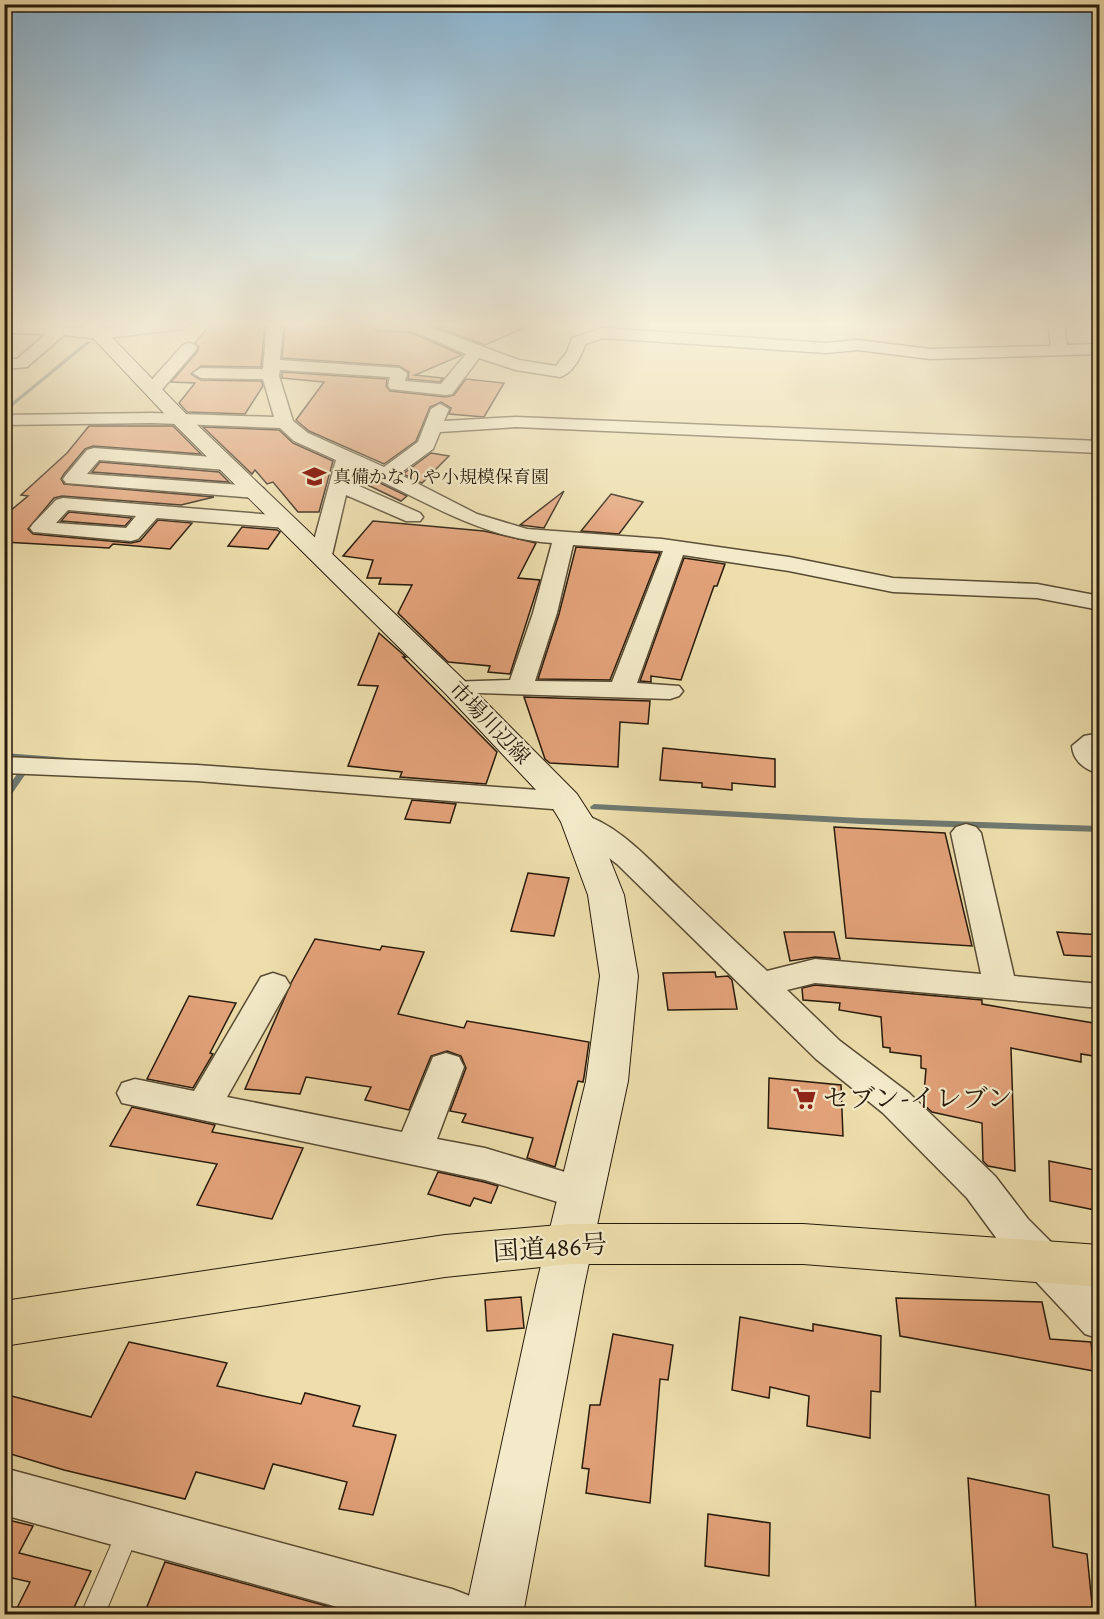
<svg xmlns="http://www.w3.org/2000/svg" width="1104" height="1619" font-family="Alegreya,'Noto Serif JP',serif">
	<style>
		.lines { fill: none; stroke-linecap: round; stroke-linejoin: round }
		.stream { fill: #6e7971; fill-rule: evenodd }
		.building { fill: #e3a27a; stroke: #271a0b; stroke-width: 1.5 }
		.lane-casing { stroke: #584b33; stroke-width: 2 }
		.street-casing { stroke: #584b33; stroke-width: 3 }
		.secondary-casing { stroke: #271a0b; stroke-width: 2 }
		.highway-casing { stroke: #271a0b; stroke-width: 2 }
		.lane { fill: #f3eac9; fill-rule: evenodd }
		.street { fill: #f3eac9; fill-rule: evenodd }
		.secondary { fill: #f3eac9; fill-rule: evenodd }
		.highway { fill: #eddeac; fill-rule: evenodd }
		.labels { text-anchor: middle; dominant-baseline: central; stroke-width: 4.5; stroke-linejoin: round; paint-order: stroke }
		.far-poi-label { font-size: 18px; fill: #271a0b; stroke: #f3eac9; text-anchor: start }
		.street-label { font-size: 21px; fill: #271a0b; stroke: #f3eac9 }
		.near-poi-label { font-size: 26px; fill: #271a0b; stroke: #f3eac9; text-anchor: start }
		.near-street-label { font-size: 26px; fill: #271a0b; stroke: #f3eac9 }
	</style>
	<rect width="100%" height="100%" fill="#eddeac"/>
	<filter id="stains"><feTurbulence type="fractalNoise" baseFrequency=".00333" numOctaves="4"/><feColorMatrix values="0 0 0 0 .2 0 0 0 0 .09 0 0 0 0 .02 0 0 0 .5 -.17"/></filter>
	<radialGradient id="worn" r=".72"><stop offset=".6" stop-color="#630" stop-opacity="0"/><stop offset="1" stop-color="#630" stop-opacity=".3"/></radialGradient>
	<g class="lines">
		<g class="stream">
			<polygon points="110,324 115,324 107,331 103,331 103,329"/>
			<polygon points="87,341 91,342 4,413 4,409"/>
			<polygon points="4,753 83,759 87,761 83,763 4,757"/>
			<polygon points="20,770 26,770 27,772 7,801 4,801 4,792"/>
			<polygon points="594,804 861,818 1100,826 1100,832 861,824 591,809 590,807"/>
		</g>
	</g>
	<g class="building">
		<polygon points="234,324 265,324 261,367 201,366 191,374 201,380 261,381 263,386 245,414 187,412 179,403 195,383 171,382 197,352 199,347 195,343 210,325 234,326"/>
		<polygon points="285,324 367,324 377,331 412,333 462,355 415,375 443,378 440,382 408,379 409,372 399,366 282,358"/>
		<polygon points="428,324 533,324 485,345"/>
		<polygon points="282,372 387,379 386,386 390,391 446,397 454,395 466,379 504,383 484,417 449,414 451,408 441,402 430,407 416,441 384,464 309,431 296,420 324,382 282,378"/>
		<polygon points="89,426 173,426 201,454 93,446 85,449 64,474 61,479 64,484 214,497 181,505 62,496 54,498 28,529 33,534 131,543 140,541 158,520 192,523 170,549 113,544 109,548 4,542 4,516 28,496 21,495 67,453"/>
		<polygon points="203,427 279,430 293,443 333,461 319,512 298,512 273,482 267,484 255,470 252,474"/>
		<polygon points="431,453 449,456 422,483 403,474"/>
		<polygon points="100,462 219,472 229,482 92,472"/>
		<polygon points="355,471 376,481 407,496 401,501 353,478"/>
		<polygon points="564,491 544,528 520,525"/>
		<polygon points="611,494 643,502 619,534 581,531"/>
		<polygon points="69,512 132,518 125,526 61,521"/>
		<polygon points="373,521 484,531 536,543 518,578 540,580 510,674 488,672 490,666 448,662 398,613 412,585 379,584 381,578 367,578 373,560 343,556"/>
		<polygon points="242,527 277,530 280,532 268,549 228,546"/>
		<polygon points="576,547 660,553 610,680 538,679 559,614"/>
		<polygon points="684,558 725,564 717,586 714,586 681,680 651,676 651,682 640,681"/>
		<polygon points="379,633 406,657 403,657 497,752 486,784 400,777 402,772 348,766 378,686 358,685"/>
		<polygon points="524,697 650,701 648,724 620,722 618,767 550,763 545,759"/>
		<polygon points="663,748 775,759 775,787 732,783 732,790 702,787 702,783 660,780"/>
		<polygon points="412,800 456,804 450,823 405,819"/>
		<polygon points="834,827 945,833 972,946 846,938"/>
		<polygon points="528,873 569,878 554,936 511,931"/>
		<polygon points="784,932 834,932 840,959 815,957 790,961"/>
		<polygon points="1057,932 1100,935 1100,957 1064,955"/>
		<polygon points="315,939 380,950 382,946 424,952 398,1014 464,1028 467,1021 589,1042 584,1077 583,1082 578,1081 555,1167 527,1158 533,1138 462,1122 466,1114 450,1111 466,1068 461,1056 447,1051 431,1056 409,1110 365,1100 371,1087 306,1077 300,1094 245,1089 291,983"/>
		<polygon points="715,972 716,977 728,976 732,980 737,1009 668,1010 663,973"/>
		<polygon points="815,985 982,1000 982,1004 1099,1024 1100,1057 1081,1054 1081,1062 1011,1048 1015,1171 988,1166 983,1161 982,1123 932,1112 923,1104 926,1069 921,1068 921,1056 890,1052 890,1048 883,1047 881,1017 839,1010 840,1003 803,1000 802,988"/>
		<polygon points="189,996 236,1003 210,1053 213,1054 193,1088 147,1079"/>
		<polygon points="769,1078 841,1085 843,1136 768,1128"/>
		<polygon points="132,1107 215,1125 212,1132 303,1148 272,1219 197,1205 217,1164 110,1146"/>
		<polygon points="1049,1161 1100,1171 1100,1211 1050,1201"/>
		<polygon points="438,1172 484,1182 498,1186 491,1203 474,1198 470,1206 428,1194"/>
		<polygon points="521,1297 524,1328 487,1331 485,1300"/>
		<polygon points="896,1298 1042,1302 1050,1339 1091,1342 1094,1371 900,1336"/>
		<polygon points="740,1317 813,1331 813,1324 881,1336 880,1392 871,1391 870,1438 807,1426 809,1396 770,1387 769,1398 732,1390"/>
		<polygon points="613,1334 673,1345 668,1380 660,1379 650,1503 586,1493 589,1469 582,1468 590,1405 600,1405"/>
		<polygon points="129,1342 227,1363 217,1386 301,1404 305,1393 360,1406 353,1426 396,1435 373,1515 339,1509 347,1482 273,1464 264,1489 196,1472 185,1499 64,1470 4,1452 4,1394 91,1417"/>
		<polygon points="968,1478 1049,1495 1053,1547 1087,1554 1093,1614 990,1614 976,1612"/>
		<polygon points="708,1514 770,1523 769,1576 705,1566"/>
		<polygon points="4,1519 33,1526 19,1553 91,1571 71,1614 14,1614 30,1582 8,1577 4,1583"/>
		<polygon points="165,1562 356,1614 144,1614"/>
	</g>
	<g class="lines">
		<defs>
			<polygon id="lane" points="128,1521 136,1524 139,1532 105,1614 81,1614 120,1524"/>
			<g id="street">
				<polygon points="4,324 103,329 145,324 189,324 181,329 99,339 64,335 27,367 4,369 4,359 17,359 46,334 4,333"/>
				<path d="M267,324H283L280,360L399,368L407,373L405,381L441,384L466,354L413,331L377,329L369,324H422L519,360L556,366L567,352L572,338L602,328L826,343L858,340L930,349L1051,346L1048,324H1064L1067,345L1100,344V354L930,359L858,350L826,353L603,338L585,344C582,356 572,374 560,377L516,370L479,358L452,394L446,395L390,389L388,385L390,377L280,370L279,376L293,421L308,433L384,467L418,442L431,409L440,404L449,409L444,421L516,417L1100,441V453L516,427L440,432L433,449L399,474L477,514L527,529L662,539L789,557L893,578L1037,584L1100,596V610L1037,598L893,592L789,571L683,555L637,683L679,686L683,691L679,696L670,699L446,692L442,687L446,682L510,680L533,613L552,543C478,538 419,497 353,468L350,482L420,513L423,517L420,521H406L346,495L332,555L329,560H313L310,555L336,460L294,441L280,428L152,423L4,425V415L152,413L274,417L263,379L201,378L193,373L201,368L263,369ZM573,545L663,551L612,682L535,681L557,613Z"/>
				<polygon points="189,343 195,345 197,348 195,351 159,393 147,393 144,389 147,385 183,345"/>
				<polygon points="94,448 226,458 236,464 226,470 99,460 87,474 256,486 263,488 266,492 263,496 256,498 66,483 63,479 66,475 87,450"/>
				<path d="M63,498L286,516L293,518L296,522L293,526L286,528L157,518L138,539L131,541L33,532L30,528L33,524L56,500ZM68,510L136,516L126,528L56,523Z"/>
				<path d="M1100,733V774C1085,770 1073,761 1072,746L1084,736Z"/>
				<polygon points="4,757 197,765 565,792 575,795 579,801 575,807 565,810 197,781 4,773"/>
				<path d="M578,813C618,823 651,862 680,889C709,917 738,944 767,971L815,959L981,974L951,833L956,827L966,824L976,827L981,833L1014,976L1100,984V1008L815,983L787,990L840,1041L909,1093L995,1176L1028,1219L1100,1291V1339L1085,1334L1000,1243L967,1198L883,1113L816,1059L617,864L568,828L564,822L568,816Z"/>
				<polygon points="273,973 285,977 290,985 227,1097 402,1132 433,1057 446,1053 459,1057 464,1067 437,1139 485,1148 595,1181 600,1193 595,1205 581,1209 485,1180 122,1103 117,1093 122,1083 135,1079 194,1091 261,977"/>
				<polygon points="4,1468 452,1589 470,1596 477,1614 363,1614 4,1515"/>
			</g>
			<polygon id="secondary" points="80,324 99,324 188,416 465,681 577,794 595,822 624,895 638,976 628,1081 584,1286 523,1614 465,1614 536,1286 586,1081 600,976 588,895 561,822 552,807 445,693 174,424"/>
			<polygon id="highway" points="570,1224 803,1224 1100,1245 1100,1287 803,1264 570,1264 445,1277 4,1346 4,1301 445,1235"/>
		</defs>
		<use href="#lane" class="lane-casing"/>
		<use href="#street" class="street-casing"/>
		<use href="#secondary" class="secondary-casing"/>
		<use href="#highway" class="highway-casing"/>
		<use href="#lane" class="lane"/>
		<use href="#street" class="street"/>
		<use href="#secondary" class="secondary"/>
		<use href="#highway" class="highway"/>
	</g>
	<linearGradient id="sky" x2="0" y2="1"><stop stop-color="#8ab6d4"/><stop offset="0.59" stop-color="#f7f0da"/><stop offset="1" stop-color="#f7f0da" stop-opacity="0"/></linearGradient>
	<rect width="1104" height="550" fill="url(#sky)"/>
	<defs>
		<symbol id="school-bare" viewBox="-9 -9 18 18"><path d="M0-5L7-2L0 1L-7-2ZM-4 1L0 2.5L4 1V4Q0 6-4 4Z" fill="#8f2418" stroke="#f3eac9" stroke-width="2.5" paint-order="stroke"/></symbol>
		<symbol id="supermarket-bare" viewBox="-9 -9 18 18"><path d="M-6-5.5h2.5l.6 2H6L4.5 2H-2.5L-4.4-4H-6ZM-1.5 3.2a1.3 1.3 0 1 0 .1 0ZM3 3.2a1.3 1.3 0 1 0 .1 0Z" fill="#8f2418" stroke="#f3eac9" stroke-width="2.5" paint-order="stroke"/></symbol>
	</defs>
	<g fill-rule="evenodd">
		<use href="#school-bare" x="298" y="460" width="33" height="33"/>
		<use href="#supermarket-bare" x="788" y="1082" width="33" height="33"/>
	</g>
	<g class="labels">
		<g class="far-poi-label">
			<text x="333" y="477">真備かなりや小規模保育園</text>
		</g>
		<g class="street-label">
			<text transform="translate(490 723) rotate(46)">市場川辺線</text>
		</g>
		<g class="near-poi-label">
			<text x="823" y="1098">セブン-イレブン</text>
		</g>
		<g class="near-street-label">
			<text transform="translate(550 1248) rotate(-4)">国道486号</text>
		</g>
	</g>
	<rect width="1104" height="1619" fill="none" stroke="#eddeac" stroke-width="24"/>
	<rect x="6" y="6" width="1092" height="1607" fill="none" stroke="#271a0b" stroke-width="3"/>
	<rect x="12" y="12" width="1080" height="1595" fill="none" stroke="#271a0b" stroke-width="1.5"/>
	<rect width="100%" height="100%" filter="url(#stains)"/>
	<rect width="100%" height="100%" fill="url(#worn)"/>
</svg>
